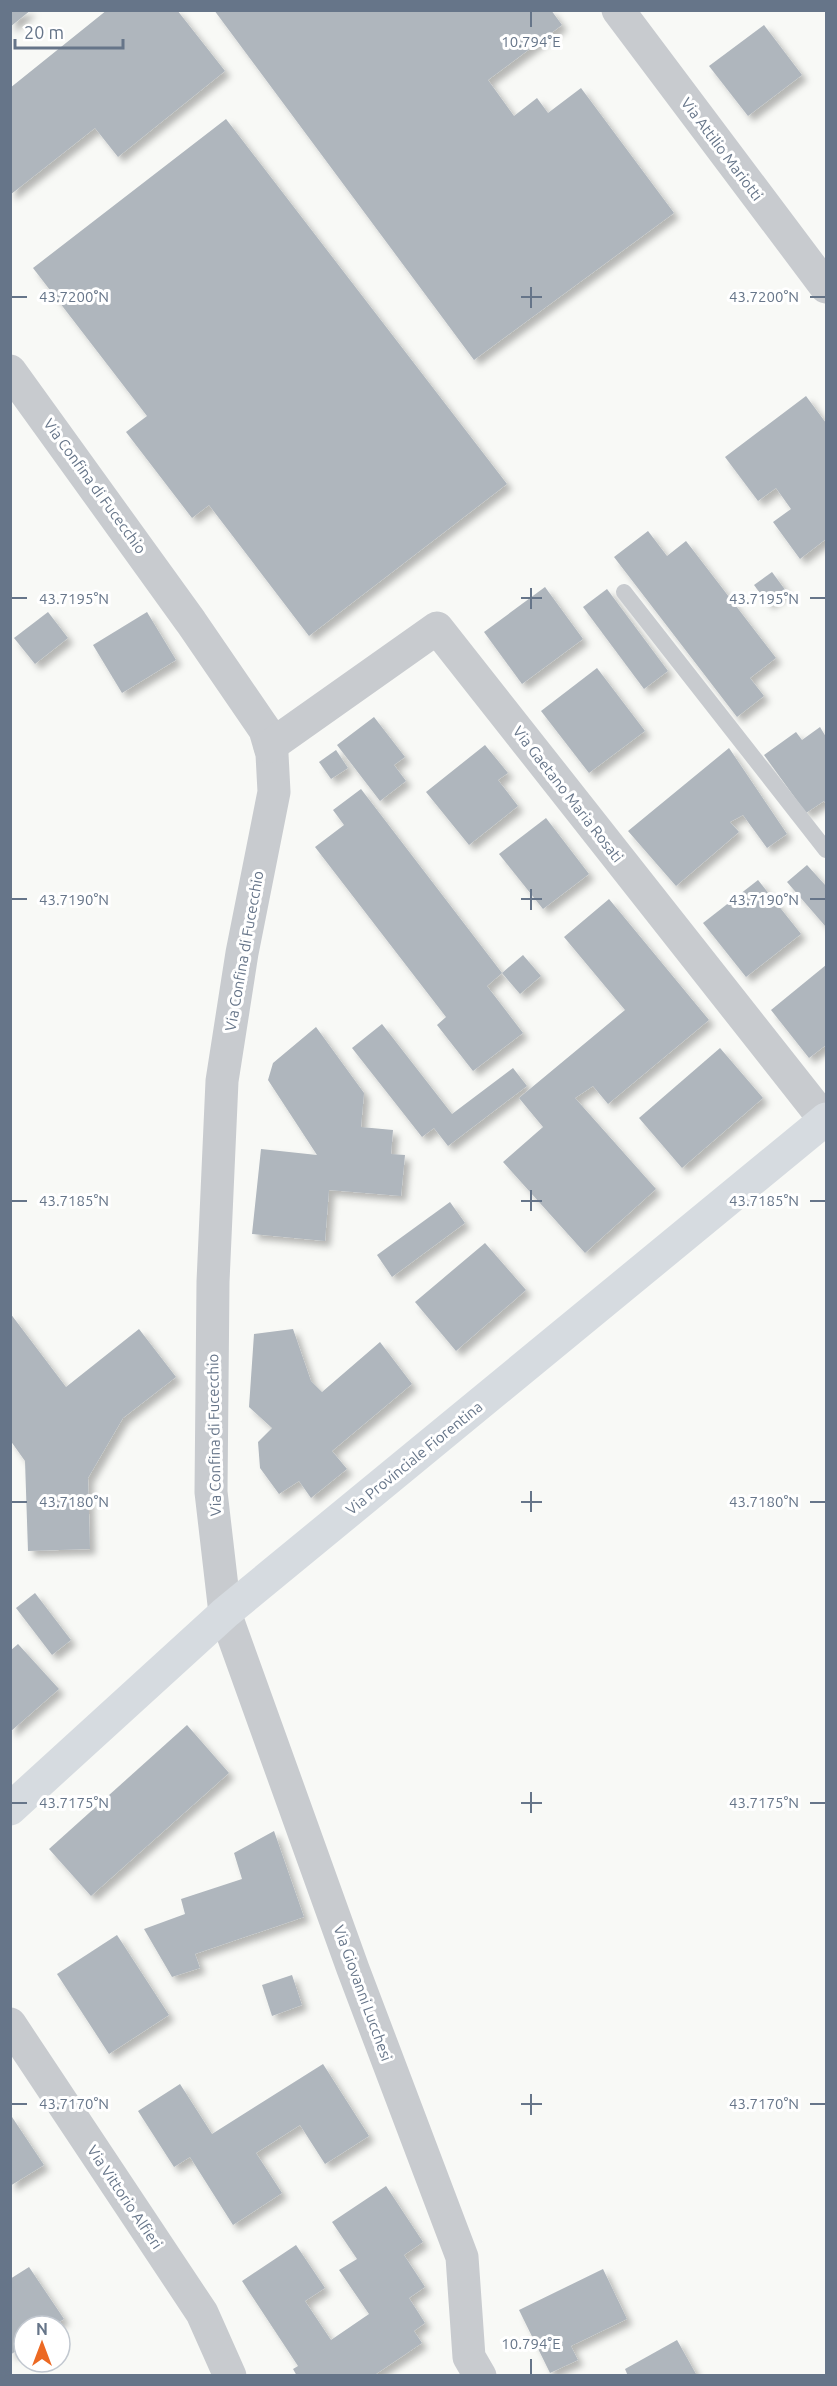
<svg xmlns="http://www.w3.org/2000/svg" width="837" height="2386" font-family="Ubuntu,sans-serif">
	<style>
		.building { fill: #afb6bd; filter: url(#shadow) }
		.lines { fill: none; stroke-linecap: round; stroke-linejoin: round }
		.lane { stroke: #c8cbcf; stroke-width: 16 }
		.street { stroke: #c8cbcf; stroke-width: 33 }
		.secondary { stroke: #d6dbe0; stroke-width: 33 }
		.ticks { fill: none; stroke: #667589; stroke-width: 2 }
		.labels { text-anchor: middle; dominant-baseline: central; stroke-width: 6; stroke-linejoin: round; paint-order: stroke }
		.street-label { font-size: 15px; fill: #667589; stroke: #fff }
		.ticks-label { font-size: 15px; text-anchor: middle; fill: #667589; stroke: #fff; stroke-width: 6; stroke-linejoin: round; paint-order: stroke }
	</style>
	<defs>
		<filter id="shadow"><feDropShadow dx="5.5" dy="5.5" stdDeviation="3" flood-color="#0004"/></filter>
	</defs>
	<rect width="100%" height="100%" fill="#f8f9f6"/>
	<g class="building">
		<polygon points="10,10 31,10 10,27"/>
		<polygon points="107,10 177,10 225,71 118,157 95,128 10,195 10,88"/>
		<polygon points="214,10 551,10 562,25 488,80 514,116 537,98 548,113 581,88 674,213 474,360"/>
		<polygon points="764,25 802,75 748,116 709,66"/>
		<polygon points="226,119 507,484 309,636 209,505 192,518 126,432 147,416 33,268"/>
		<polygon points="806,396 826,423 826,539 800,559 773,522 791,509 776,488 758,501 725,457"/>
		<polygon points="648,531 667,556 686,541 776,658 750,678 764,696 737,717 614,557"/>
		<polygon points="772,572 786,591 768,604 754,585"/>
		<polygon points="545,587 583,639 522,684 484,632"/>
		<polygon points="607,589 668,671 644,689 583,607"/>
		<polygon points="48,612 68,638 35,664 14,638"/>
		<polygon points="147,612 176,660 122,693 93,645"/>
		<polygon points="597,668 645,731 589,773 541,711"/>
		<polygon points="374,717 405,757 394,765 406,781 380,801 337,745"/>
		<polygon points="820,727 826,737 826,804 824,801 806,813 764,755 796,732 802,740"/>
		<polygon points="485,745 508,773 498,780 518,806 469,845 426,792"/>
		<polygon points="729,748 787,834 767,848 743,815 730,822 739,832 676,886 628,831"/>
		<polygon points="336,750 348,768 331,779 319,762"/>
		<polygon points="361,789 502,973 487,986 523,1033 473,1071 437,1025 446,1017 315,847 344,825 333,810"/>
		<polygon points="546,818 589,874 543,909 499,854"/>
		<polygon points="807,865 826,886 826,927 787,882"/>
		<polygon points="758,880 801,934 746,977 703,923"/>
		<polygon points="609,899 709,1020 608,1104 593,1086 575,1098 656,1189 585,1253 503,1162 543,1127 519,1098 625,1010 564,937"/>
		<polygon points="523,955 541,976 520,994 502,973"/>
		<polygon points="826,965 826,1045 809,1058 771,1010"/>
		<polygon points="382,1024 452,1114 513,1068 527,1086 448,1146 434,1128 422,1137 352,1048"/>
		<polygon points="316,1027 364,1093 361,1127 393,1130 391,1154 405,1155 401,1196 329,1190 325,1241 252,1234 261,1149 317,1155 268,1080 273,1063"/>
		<polygon points="720,1048 763,1098 682,1168 639,1118"/>
		<polygon points="450,1202 465,1223 392,1277 377,1255"/>
		<polygon points="485,1243 526,1290 456,1351 415,1302"/>
		<polygon points="10,1313 66,1387 139,1329 176,1377 123,1418 88,1478 90,1549 28,1551 25,1461 10,1440"/>
		<polygon points="293,1329 311,1381 322,1392 380,1342 412,1384 332,1451 347,1469 311,1498 299,1481 279,1494 260,1468 258,1442 272,1428 249,1407 254,1334"/>
		<polygon points="35,1593 71,1640 52,1655 16,1608"/>
		<polygon points="18,1644 59,1689 10,1732 10,1651"/>
		<polygon points="187,1725 229,1773 91,1896 49,1849"/>
		<polygon points="274,1831 304,1917 195,1954 200,1968 172,1977 144,1929 185,1914 181,1899 242,1879 234,1853"/>
		<polygon points="117,1935 169,2015 109,2054 57,1974"/>
		<polygon points="292,1975 302,2005 272,2016 262,1985"/>
		<polygon points="323,2064 369,2136 325,2164 300,2125 256,2153 282,2193 233,2225 190,2157 174,2167 138,2111 180,2084 212,2134"/>
		<polygon points="10,2114 44,2165 10,2186"/>
		<polygon points="386,2186 423,2242 404,2255 425,2287 409,2298 425,2323 414,2331 422,2343 373,2376 297,2376 293,2369 298,2366 242,2281 296,2245 325,2288 305,2301 331,2340 369,2314 339,2270 357,2259 332,2222"/>
		<polygon points="29,2267 64,2319 53,2326 24,2326 24,2346 10,2355 10,2279"/>
		<polygon points="603,2269 627,2319 571,2346 578,2360 550,2373 519,2310"/>
		<polygon points="677,2340 696,2374 628,2376 625,2369"/>
	</g>
	<g class="lines">
		<polyline class="lane" points="624,592 826,850"/>
		<g class="street">
			<polyline points="618,10 826,287"/>
			<polyline points="10,371 191,622 265,730 272,754 274,792 242,953 222,1081 213,1282 211,1492 225,1613 353,1969 462,2257 469,2357 480,2376"/>
			<polyline points="270,746 437,628 825,1120"/>
			<polyline points="10,2024 202,2313 230,2376"/>
		</g>
		<polyline class="secondary" points="10,1809 225,1613 826,1119"/>
	</g>
	<path class="ticks" d="M531,12V27M531,287V308M12,297H27M521,297H542M810,297H825M531,588V609M12,598H27M521,598H542M810,598H825M531,889V910M12,899H27M521,899H542M810,899H825M531,1190V1211M12,1201H27M521,1201H542M810,1201H825M531,1491V1512M12,1502H27M521,1502H542M810,1502H825M531,1792V1813M12,1803H27M521,1803H542M810,1803H825M531,2094V2115M12,2104H27M521,2104H542M810,2104H825M531,2359V2374"/>
	<g class="labels">
		<g class="street-label">
			<text transform="translate(722 149) rotate(53)">Via Attilio Mariotti</text>
			<text transform="translate(95 486) rotate(54)">Via Confina di Fucecchio</text>
			<text transform="translate(568 794) rotate(52)">Via Gaetano Maria Rosati</text>
			<text transform="translate(244 951) rotate(-80)">Via Confina di Fucecchio</text>
			<text transform="translate(214 1435) rotate(-91)">Via Confina di Fucecchio</text>
			<text transform="translate(414 1458) rotate(-39)">Via Provinciale Fiorentina</text>
			<text transform="translate(363 1993) rotate(70)">Via Giovanni Lucchesi</text>
			<text transform="translate(125 2197) rotate(56)">Via Vittorio Alfieri</text>
		</g>
	</g>
	<g class="ticks-label">
		<text x="531" y="47">10.794°E</text>
		<text x="74" y="302">43.7200°N</text>
		<text x="764" y="302">43.7200°N</text>
		<text x="74" y="604">43.7195°N</text>
		<text x="764" y="604">43.7195°N</text>
		<text x="74" y="905">43.7190°N</text>
		<text x="764" y="905">43.7190°N</text>
		<text x="74" y="1206">43.7185°N</text>
		<text x="764" y="1206">43.7185°N</text>
		<text x="74" y="1507">43.7180°N</text>
		<text x="764" y="1507">43.7180°N</text>
		<text x="74" y="1808">43.7175°N</text>
		<text x="764" y="1808">43.7175°N</text>
		<text x="74" y="2109">43.7170°N</text>
		<text x="764" y="2109">43.7170°N</text>
		<text x="531" y="2349">10.794°E</text>
	</g>
	<rect width="837" height="2386" fill="none" stroke="#667589" stroke-width="24"/>
	<g transform="translate(42 2344)"><circle r="28" fill="#ffffff" stroke="#c2c8d0" stroke-width="1.5"/>
	<path d="M0-4.5L10 22L0 15L-10 22Z" fill="#ec6923"/>
	<text y="-9" font-size="16" font-weight="bold" text-anchor="middle" fill="#667589">N</text>
	</g>
	<path d="M15 39v9h108v-9" fill="none" stroke="#667589" stroke-width="3"/>
	<text x="24" y="39" font-size="18" fill="#667589" stroke="#ffffff" stroke-width="4.5" paint-order="stroke">20 m</text>
</svg>
